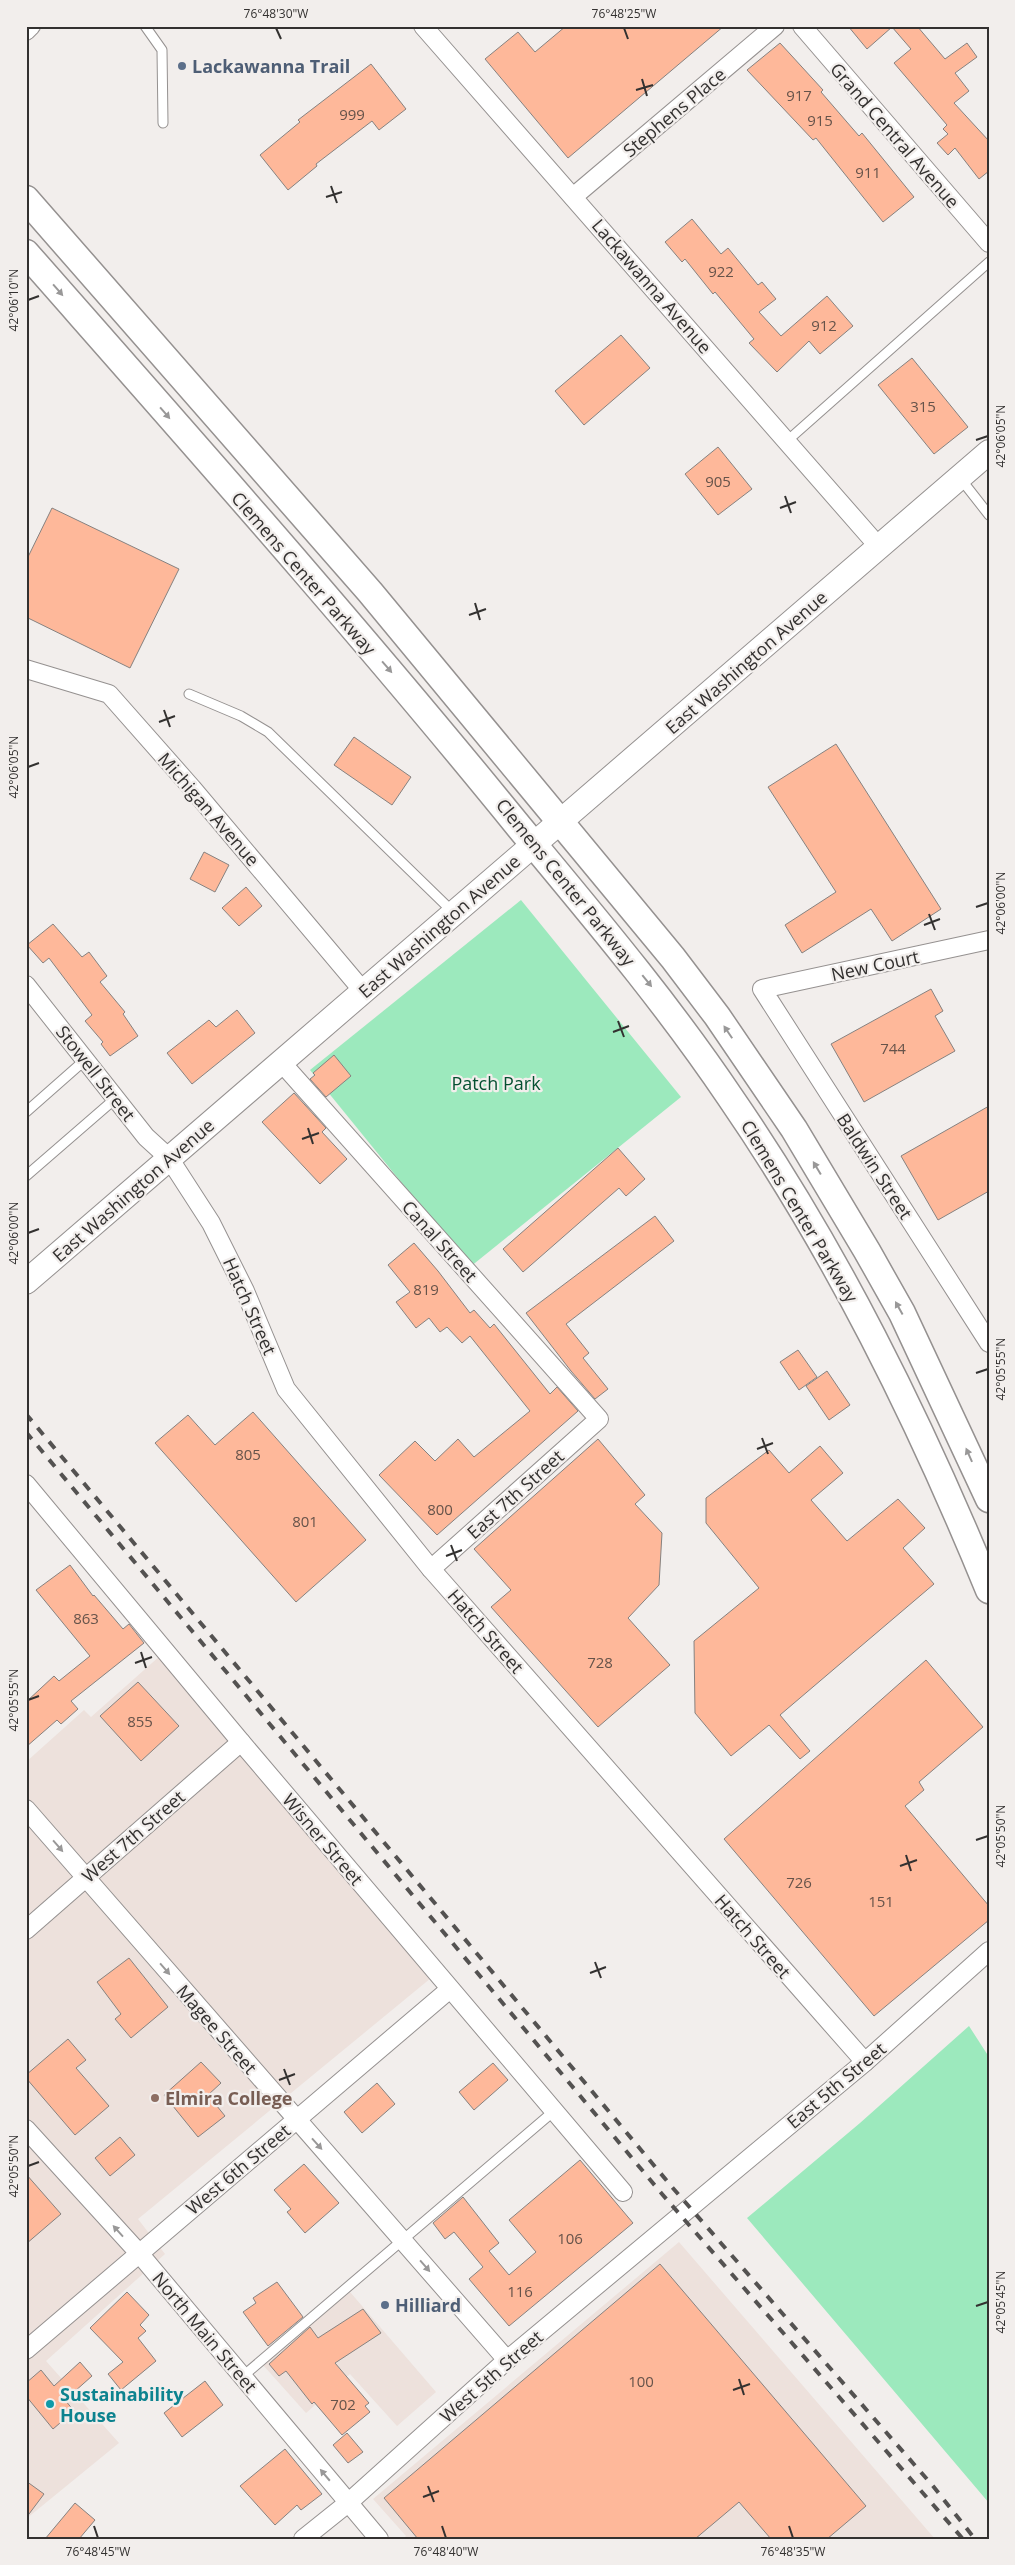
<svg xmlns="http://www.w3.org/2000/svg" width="1015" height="2565" font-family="'Open Sans',sans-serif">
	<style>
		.built { fill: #ede1dc }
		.green { fill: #9ce9bd }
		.building { fill: #feb89a; stroke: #868280 }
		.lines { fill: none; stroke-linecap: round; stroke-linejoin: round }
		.lane-casing { stroke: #959190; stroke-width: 11 }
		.street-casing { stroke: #959190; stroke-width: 20 }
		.secondary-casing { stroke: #959190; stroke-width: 26 }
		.primary-casing { stroke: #959190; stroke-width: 29 }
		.lane { stroke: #fff; stroke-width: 9 }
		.street { stroke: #fff; stroke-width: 18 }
		.secondary { stroke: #fff; stroke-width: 24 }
		.primary { stroke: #fff; stroke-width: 26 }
		.rail { stroke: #545251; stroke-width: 4; stroke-dasharray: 9 9; stroke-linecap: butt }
		.oneway { fill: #999898 }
		.ticks { fill: none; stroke: #333130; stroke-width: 2 }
		.service-dot { fill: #5c6f8a; stroke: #f2eeec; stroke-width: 2 }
		.education-dot { fill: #8d6e63; stroke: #f2eeec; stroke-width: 2 }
		.culture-dot { fill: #0f9aa8; stroke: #f2eeec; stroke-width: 2 }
		.labels { text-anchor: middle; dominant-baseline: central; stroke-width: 4.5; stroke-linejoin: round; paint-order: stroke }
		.number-label { font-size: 15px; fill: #66534a }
		.service-label { font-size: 18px; font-weight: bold; fill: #4e5e75; stroke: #f2eeec; text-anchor: start }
		.street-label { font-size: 18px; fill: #333130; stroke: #f2eeec }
		.park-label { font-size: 18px; fill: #045031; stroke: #f2eeec }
		.education-label { font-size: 18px; font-weight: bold; fill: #785e54; stroke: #f2eeec; text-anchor: start }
		.culture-label { font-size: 18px; font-weight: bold; fill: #0d838f; stroke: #f2eeec; text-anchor: start }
		.neatline { fill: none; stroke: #333130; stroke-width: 2 }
		.ticks-label { font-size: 12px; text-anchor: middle; fill: #333130 }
	</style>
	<rect width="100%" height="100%" fill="#f2eeec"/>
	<g class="built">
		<polygon points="161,1655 431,1978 138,2219 165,2254 46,2361 119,2443 26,2519 26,1762 84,1710 91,1717"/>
		<polygon points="679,2242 935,2539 403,2539 406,2536 373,2499"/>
		<polygon points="350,2292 436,2392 397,2426 350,2374 306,2413 263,2365"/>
	</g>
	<g class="green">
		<polygon points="521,900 681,1097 470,1267 310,1070"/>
		<polygon points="969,2026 989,2057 989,2503 747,2218 860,2123"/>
	</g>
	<g class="building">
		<polygon points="566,26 724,26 568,158 485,59 518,32 535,52"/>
		<polygon points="848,26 917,26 945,59 967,43 977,57 955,73 969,91 954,103 989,141 989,171 979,179 955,148 948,155 937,143 948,134 943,129 947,125 894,63 911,49 892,27 867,49"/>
		<polygon points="780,43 823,90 821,92 859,136 862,133 914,197 883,222 816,138 813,140 747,70"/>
		<polygon points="371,64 406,109 379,130 372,121 316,164 317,166 288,190 260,155 300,122 298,120"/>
		<polygon points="692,219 721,254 728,248 758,285 762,282 776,299 759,312 781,336 827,296 853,326 820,354 809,341 777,372 749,343 754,339 715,292 713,294 685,259 682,262 665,242"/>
		<polygon points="621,335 650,368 584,425 555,391"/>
		<polygon points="912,358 968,427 934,454 878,385"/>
		<polygon points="718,447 752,489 718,515 685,474"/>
		<polygon points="52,508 179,569 130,668 26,617 26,561"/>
		<polygon points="354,737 411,777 392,805 334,765"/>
		<polygon points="836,744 941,909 892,941 871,909 802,953 785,925 836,892 768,787"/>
		<polygon points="204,852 229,865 215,892 190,879"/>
		<polygon points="246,887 262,906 239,926 222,908"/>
		<polygon points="53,924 82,957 89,952 107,976 100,982 125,1012 123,1014 138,1036 110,1056 101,1044 103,1042 85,1021 92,1015 49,958 43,963 27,945"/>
		<polygon points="931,989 943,1011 935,1016 955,1051 864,1102 831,1044"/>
		<polygon points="237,1010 255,1033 192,1084 167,1053 209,1020 216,1027"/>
		<polygon points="334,1055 351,1076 326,1097 310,1079 315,1075 313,1073"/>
		<polygon points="294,1093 326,1128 322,1132 347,1159 320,1184 262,1122"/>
		<polygon points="989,1106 989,1191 938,1220 901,1156"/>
		<polygon points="618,1148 645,1179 626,1196 619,1188 523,1272 503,1249"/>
		<polygon points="655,1216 674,1241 566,1324 589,1353 583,1358 608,1389 595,1399 571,1371 526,1313"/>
		<polygon points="414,1243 438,1271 470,1313 474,1310 490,1328 494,1324 550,1394 557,1387 578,1411 437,1535 379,1475 415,1441 435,1461 458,1439 474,1457 530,1411 470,1336 462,1343 447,1327 440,1332 429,1318 416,1328 396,1302 410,1292 388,1265"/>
		<polygon points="798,1350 817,1377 799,1390 780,1362"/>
		<polygon points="827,1371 850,1405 829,1420 806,1386"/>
		<polygon points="253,1412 366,1540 296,1602 155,1443 188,1415 215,1445"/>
		<polygon points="598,1439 645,1495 635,1504 662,1533 659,1585 628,1618 670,1665 598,1727 491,1607 511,1590 474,1549"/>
		<polygon points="820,1446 843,1473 811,1500 847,1541 898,1499 925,1528 903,1548 934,1584 780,1715 810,1751 800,1759 769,1725 731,1756 695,1713 694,1641 759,1588 706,1523 706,1498 769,1450 789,1473"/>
		<polygon points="70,1565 93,1596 94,1595 123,1629 129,1624 144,1643 71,1701 78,1709 61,1724 57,1720 26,1747 26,1702 54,1676 59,1681 90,1656 36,1590"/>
		<polygon points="926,1660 983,1727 919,1782 924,1790 905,1806 989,1906 989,1920 874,2016 724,1839"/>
		<polygon points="138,1682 179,1726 141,1761 100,1716"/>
		<polygon points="129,1958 168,2007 131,2038 115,2019 121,2014 97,1982"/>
		<polygon points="68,2039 86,2060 76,2068 109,2106 75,2135 26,2078 26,2075"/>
		<polygon points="201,2062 221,2083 208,2095 225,2116 198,2137 164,2095"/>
		<polygon points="493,2063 508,2080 474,2110 459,2092"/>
		<polygon points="377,2083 395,2104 362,2133 344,2112"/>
		<polygon points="120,2137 135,2155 110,2176 95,2158"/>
		<polygon points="580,2160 633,2223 509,2326 469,2279 483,2267 454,2232 445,2239 433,2223 463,2197 499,2243 489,2251 509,2275 536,2252 509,2220"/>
		<polygon points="304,2164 339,2203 305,2233 287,2212 291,2209 274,2190"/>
		<polygon points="26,2174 61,2214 26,2244"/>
		<polygon points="660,2264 866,2506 827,2539 771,2539 739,2502 695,2539 418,2539 384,2498"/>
		<polygon points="277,2282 303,2317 268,2346 243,2312 256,2303 253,2298"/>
		<polygon points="127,2292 149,2315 140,2325 146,2331 138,2338 156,2361 121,2390 108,2374 123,2362 90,2328"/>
		<polygon points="363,2309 381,2333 335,2363 369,2403 365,2406 370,2412 342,2435 314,2402 312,2404 286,2371 279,2376 269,2364 310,2327 318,2338"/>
		<polygon points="80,2362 92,2376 65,2400 74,2411 53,2429 26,2396 26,2383 41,2370 54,2386"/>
		<polygon points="205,2381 223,2405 182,2437 164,2413"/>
		<polygon points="347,2433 363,2452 348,2463 333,2445"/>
		<polygon points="285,2449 322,2494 301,2510 297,2505 275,2525 240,2486"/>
		<polygon points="26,2481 44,2494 26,2518"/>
		<polygon points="75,2503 95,2520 79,2539 45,2539"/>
	</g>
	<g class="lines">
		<defs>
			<g id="lane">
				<polyline points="145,26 162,50 163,123"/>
				<polyline points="787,441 989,262"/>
				<polyline points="960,478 989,515"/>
				<polyline points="189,694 241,716 268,732 454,913"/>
				<polyline points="26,1112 85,1060"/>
				<polyline points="26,1176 116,1098"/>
				<polyline points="242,2377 554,2111"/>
			</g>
			<g id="street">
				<polyline points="423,26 879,547"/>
				<polyline points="802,26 989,243"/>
				<polyline points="26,31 31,26"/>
				<polyline points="573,197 775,26"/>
				<polyline points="26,669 109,694 192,788 363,991"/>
				<polyline points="989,940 762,989 989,1343"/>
				<polyline points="26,985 146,1137 169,1158 211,1223 245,1291 286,1389 431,1569 865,2062"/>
				<polyline points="281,1062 599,1419 431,1569"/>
				<polyline points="26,1484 241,1742 623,2192"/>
				<polyline points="26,1809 507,2360"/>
				<polyline points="26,1930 241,1742"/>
				<polyline points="26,2129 138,2252 379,2539"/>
				<polyline points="26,2350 450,1989"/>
				<polyline points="303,2539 348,2503 507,2360 865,2062 989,1951"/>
			</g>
			<polyline id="secondary" points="26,1282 989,452"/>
			<g id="primary">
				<polyline points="26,199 370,592 673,958 717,1016 794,1129 867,1251 902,1313 989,1499"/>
				<path d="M26,253C193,443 361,632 520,828C593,916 666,1002 730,1097C836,1251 918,1417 989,1590"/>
			</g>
		</defs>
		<use href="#lane" class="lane-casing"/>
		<use href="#street" class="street-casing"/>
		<use href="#secondary" class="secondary-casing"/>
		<use href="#primary" class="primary-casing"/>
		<use href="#lane" class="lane"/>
		<use href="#street" class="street"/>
		<use href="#secondary" class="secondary"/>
		<use href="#primary" class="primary"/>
		<g class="rail">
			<polyline points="26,1414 672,2187 933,2486 975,2539"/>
			<polyline points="26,1432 662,2194 963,2539"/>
		</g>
	</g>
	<defs><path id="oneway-solid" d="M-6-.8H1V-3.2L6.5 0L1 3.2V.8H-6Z" transform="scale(1.25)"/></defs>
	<g class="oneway">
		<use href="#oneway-solid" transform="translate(58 290) rotate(49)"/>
		<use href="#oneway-solid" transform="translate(165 413) rotate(49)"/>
		<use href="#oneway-solid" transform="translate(387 667) rotate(49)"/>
		<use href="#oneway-solid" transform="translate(647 981) rotate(51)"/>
		<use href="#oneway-solid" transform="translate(728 1032) rotate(-124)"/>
		<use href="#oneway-solid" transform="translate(817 1168) rotate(-121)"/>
		<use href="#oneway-solid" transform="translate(899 1308) rotate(-119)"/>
		<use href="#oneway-solid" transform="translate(969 1455) rotate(-114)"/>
		<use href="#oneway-solid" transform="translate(58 1846) rotate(49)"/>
		<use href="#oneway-solid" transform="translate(165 1969) rotate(49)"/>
		<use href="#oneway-solid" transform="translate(317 2144) rotate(48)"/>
		<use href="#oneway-solid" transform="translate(118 2231) rotate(-132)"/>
		<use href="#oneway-solid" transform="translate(425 2266) rotate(49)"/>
		<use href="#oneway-solid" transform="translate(325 2475) rotate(-130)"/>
	</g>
	<path class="ticks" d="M276,28L281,39M624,28L628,39M642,79L647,96M636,90L653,85M331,186L337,203M326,197L342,192M28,300L39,296M976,440L988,436M785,496L791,513M780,508L796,502M475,603L480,620M469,615L486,609M164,710L170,727M159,722L175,716M28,767L39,763M976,907L988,903M929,914L935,930M924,925L940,919M618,1021L624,1037M613,1032L629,1026M308,1128L313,1144M302,1139L319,1133M28,1233L39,1229M976,1373L988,1369M762,1438L768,1454M757,1449L773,1443M451,1545L457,1561M446,1556L462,1550M141,1652L146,1668M135,1663L152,1657M28,1700L39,1696M976,1840L988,1836M906,1855L911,1871M900,1866L917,1860M595,1962L601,1978M590,1973L606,1967M284,2069L290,2085M279,2080L295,2074M28,2166L39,2162M976,2306L988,2302M739,2379L744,2395M733,2390L750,2384M428,2486L434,2502M423,2497L439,2491M94,2526L98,2538M442,2526L446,2538M789,2526L793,2538"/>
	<g class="service-dot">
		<circle cx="182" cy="66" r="5"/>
		<circle cx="385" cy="2305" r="5"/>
	</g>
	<circle class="education-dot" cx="155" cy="2098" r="5"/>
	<circle class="culture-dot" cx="50" cy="2404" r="5"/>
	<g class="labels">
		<g class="number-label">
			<text x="799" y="95">917</text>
			<text x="352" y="114">999</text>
			<text x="820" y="120">915</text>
			<text x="868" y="172">911</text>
			<text x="721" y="271">922</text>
			<text x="824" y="325">912</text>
			<text x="923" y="406">315</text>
			<text x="718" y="481">905</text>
			<text x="893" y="1048">744</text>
			<text x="426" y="1289">819</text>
			<text x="248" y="1454">805</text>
			<text x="440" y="1509">800</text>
			<text x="305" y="1521">801</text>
			<text x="86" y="1618">863</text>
			<text x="600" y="1662">728</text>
			<text x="140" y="1721">855</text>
			<text x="799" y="1882">726</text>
			<text x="881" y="1901">151</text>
			<text x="570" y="2238">106</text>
			<text x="520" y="2291">116</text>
			<text x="641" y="2381">100</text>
			<text x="343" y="2404">702</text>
		</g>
		<g class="service-label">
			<text x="192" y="66">Lackawanna Trail</text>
			<text x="395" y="2305">Hilliard</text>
		</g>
		<g class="street-label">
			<text transform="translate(674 112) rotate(-40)">Stephens Place</text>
			<text transform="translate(895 135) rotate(49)">Grand Central Avenue</text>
			<text transform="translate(652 286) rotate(49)">Lackawanna Avenue</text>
			<text transform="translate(304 573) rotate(49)">Clemens Center Parkway</text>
			<text transform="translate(746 662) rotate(-41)">East Washington Avenue</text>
			<text transform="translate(209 809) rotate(49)">Michigan Avenue</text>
			<text transform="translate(566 882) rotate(51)">Clemens Center Parkway</text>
			<text transform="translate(439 926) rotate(-41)">East Washington Avenue</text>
			<text transform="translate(875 965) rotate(-12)">New Court</text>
			<text transform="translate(96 1073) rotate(52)">Stowell Street</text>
			<text transform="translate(875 1166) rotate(57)">Baldwin Street</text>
			<text transform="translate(133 1190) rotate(-41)">East Washington Avenue</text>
			<text transform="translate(800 1211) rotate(59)">Clemens Center Parkway</text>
			<text transform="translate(440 1241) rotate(48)">Canal Street</text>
			<text transform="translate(250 1306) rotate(66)">Hatch Street</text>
			<text transform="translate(515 1494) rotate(-42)">East 7th Street</text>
			<text transform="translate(486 1631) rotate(49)">Hatch Street</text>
			<text transform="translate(133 1836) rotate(-41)">West 7th Street</text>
			<text transform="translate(323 1839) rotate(50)">Wisner Street</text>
			<text transform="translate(753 1936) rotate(49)">Hatch Street</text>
			<text transform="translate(217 2029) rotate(49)">Magee Street</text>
			<text transform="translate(836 2085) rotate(-40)">East 5th Street</text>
			<text transform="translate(238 2169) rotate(-40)">West 6th Street</text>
			<text transform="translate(205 2332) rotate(50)">North Main Street</text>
			<text transform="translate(491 2376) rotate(-41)">West 5th Street</text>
		</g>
		<g class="park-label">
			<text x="496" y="1083">Patch Park</text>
		</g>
		<g class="education-label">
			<text x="165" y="2098">Elmira College</text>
		</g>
		<g class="culture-label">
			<text x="60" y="2394">Sustainability<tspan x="60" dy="21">House</tspan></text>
		</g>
	</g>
	<rect width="1015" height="2565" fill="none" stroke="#f2eeec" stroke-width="55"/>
	<rect x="28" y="28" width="960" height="2510" class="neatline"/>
	<g class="ticks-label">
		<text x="276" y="18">76°48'30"W</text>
		<text x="624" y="18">76°48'25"W</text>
		<text transform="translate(14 300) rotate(-90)" y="4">42°06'10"N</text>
		<text transform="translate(1001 436) rotate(-90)" y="4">42°06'05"N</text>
		<text transform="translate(14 767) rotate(-90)" y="4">42°06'05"N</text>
		<text transform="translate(1001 903) rotate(-90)" y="4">42°06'00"N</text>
		<text transform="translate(14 1233) rotate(-90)" y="4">42°06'00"N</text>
		<text transform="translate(1001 1369) rotate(-90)" y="4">42°05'55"N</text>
		<text transform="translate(14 1700) rotate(-90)" y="4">42°05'55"N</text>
		<text transform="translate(1001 1836) rotate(-90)" y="4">42°05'50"N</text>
		<text transform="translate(14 2166) rotate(-90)" y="4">42°05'50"N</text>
		<text transform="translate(1001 2302) rotate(-90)" y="4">42°05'45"N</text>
		<text x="98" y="2556">76°48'45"W</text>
		<text x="446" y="2556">76°48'40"W</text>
		<text x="793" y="2556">76°48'35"W</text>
	</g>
</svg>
